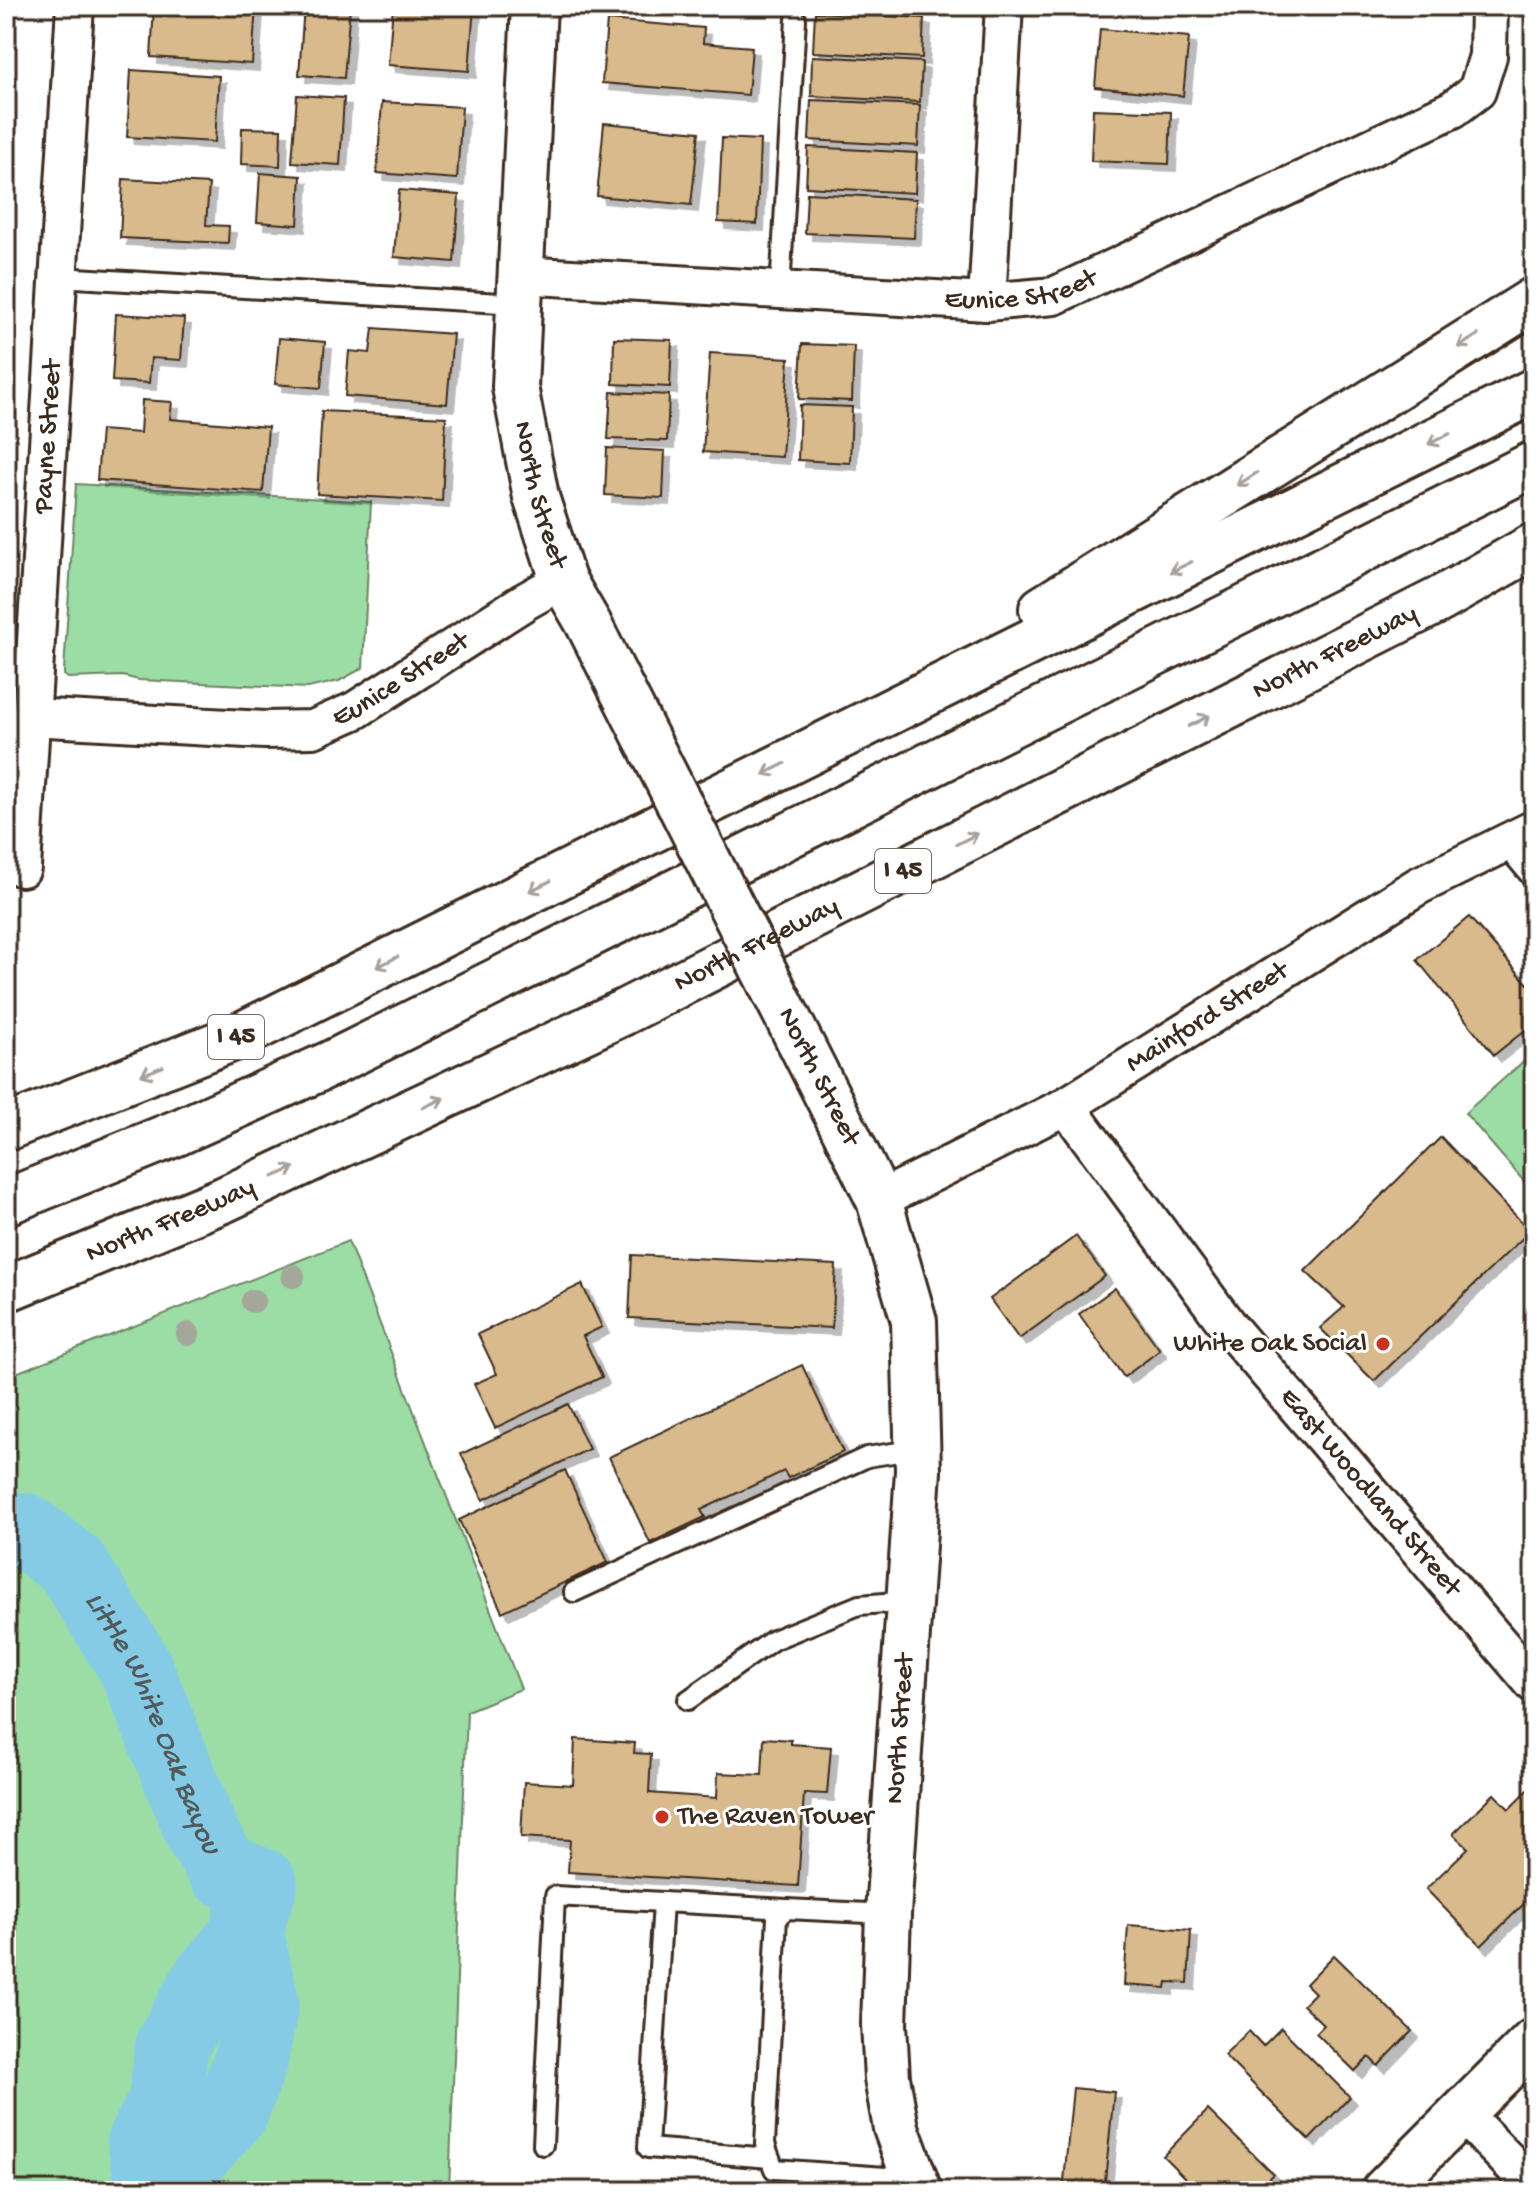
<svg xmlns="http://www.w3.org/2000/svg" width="1540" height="2197" font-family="'Gochi Hand',sans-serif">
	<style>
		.green { fill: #9cdda6; stroke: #6c8462; stroke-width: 2 }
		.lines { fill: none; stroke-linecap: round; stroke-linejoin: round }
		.river { stroke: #85cbe6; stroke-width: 74 }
		.building { fill: #d8ba8c; stroke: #3b2a1e; stroke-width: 2; filter: url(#shadow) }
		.service-casing { stroke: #3b2a1e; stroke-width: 24 }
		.minor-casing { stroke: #3b2a1e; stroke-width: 42 }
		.tertiary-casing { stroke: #3b2a1e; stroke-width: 50 }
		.secondary-casing { stroke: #3b2a1e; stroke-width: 50 }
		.motorway-casing { stroke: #3b2a1e; stroke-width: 50 }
		.service { stroke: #fff; stroke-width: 18 }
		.minor { stroke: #fff; stroke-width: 36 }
		.tertiary { stroke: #fff; stroke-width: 44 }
		.secondary { stroke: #fff; stroke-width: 44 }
		.motorway { stroke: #fff; stroke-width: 44 }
		.tertiary-bridge-casing { stroke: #3b2a1e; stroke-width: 50; stroke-linecap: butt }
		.tertiary-bridge { stroke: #fff; stroke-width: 44 }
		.tree { fill: #a3a89a }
		.oneway { stroke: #a79f9a }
		.poi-dot { fill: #c8321e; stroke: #fff; stroke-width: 3 }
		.labels { text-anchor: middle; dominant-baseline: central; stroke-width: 6; stroke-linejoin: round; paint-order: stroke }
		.shield { fill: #fff; stroke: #766a62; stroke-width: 2 }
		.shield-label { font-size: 26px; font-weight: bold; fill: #3b2a1e }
		.street-label { font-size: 28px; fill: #3b2a1e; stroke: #fff }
		.poi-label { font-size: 28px; fill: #3b2a1e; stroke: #fff; text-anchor: end }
		.water-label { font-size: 30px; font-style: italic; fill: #515a5a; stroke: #fff }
	</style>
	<defs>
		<filter id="shadow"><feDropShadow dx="7" dy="7" stdDeviation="0" flood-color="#0004"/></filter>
	</defs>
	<rect width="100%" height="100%" fill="#fff"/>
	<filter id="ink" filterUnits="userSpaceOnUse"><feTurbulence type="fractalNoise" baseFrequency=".0125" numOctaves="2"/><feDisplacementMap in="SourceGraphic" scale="16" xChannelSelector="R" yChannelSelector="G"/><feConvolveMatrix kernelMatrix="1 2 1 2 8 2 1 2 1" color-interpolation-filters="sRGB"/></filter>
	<g filter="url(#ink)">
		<g class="green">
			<polygon points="76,484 371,502 363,668 339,681 308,688 139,680 123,676 68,678 64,675 64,670"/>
			<polygon points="1534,1052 1534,1193 1465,1113"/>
			<polygon points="348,1241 521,1689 467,1711 449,2191 6,2191 6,1377"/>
		</g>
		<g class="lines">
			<g class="river">
				<path id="s1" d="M6,1528L25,1530L72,1566L136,1668L204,1838L225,1871L261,1885L251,1912L247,1935L262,2002L252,2056L232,2111L186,2162L153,2187L154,2191"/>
				<polyline points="153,2187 144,2141 165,2102 172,2045 208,1981 247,1935"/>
			</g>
		</g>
		<g class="building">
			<polygon points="154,6 256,6 252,64 151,57"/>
			<polygon points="304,6 350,6 344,78 299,75"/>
			<polygon points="393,6 474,6 469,71 388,65"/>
			<polygon points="815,12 924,18 922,58 813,52"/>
			<polygon points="607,20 704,28 703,43 752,47 748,95 602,83"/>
			<polygon points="1100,29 1189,37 1183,96 1095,87"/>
			<polygon points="812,56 922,62 920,102 811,96"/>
			<polygon points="131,70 219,76 215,142 127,137"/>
			<polygon points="297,95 344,98 340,165 292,162"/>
			<polygon points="811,100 920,105 918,146 809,140"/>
			<polygon points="382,102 462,107 457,179 377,173"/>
			<polygon points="1093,109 1171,112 1169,164 1091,161"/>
			<polygon points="604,123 699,132 691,205 597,196"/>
			<polygon points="242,128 281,129 280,166 241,164"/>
			<polygon points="722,138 760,140 757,224 718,222"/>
			<polygon points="808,147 917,153 915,193 806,187"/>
			<polygon points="260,173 301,176 298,225 257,222"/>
			<polygon points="123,179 209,184 206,225 229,226 228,243 120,238"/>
			<polygon points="399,190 459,195 454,262 394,257"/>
			<polygon points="807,193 916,199 914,238 805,233"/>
			<polygon points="116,314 184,318 181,360 151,358 149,383 112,381"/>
			<polygon points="373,328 453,334 447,404 345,396 349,351 370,353"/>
			<polygon points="279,338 325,342 321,388 275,384"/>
			<polygon points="614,338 672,340 670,387 613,384"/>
			<polygon points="802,344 854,346 852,401 799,399"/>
			<polygon points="710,353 789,358 782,457 703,452"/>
			<polygon points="611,392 669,395 667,441 608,439"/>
			<polygon points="142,400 172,402 170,419 268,427 263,492 97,480 101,430 140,433"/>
			<polygon points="800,405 852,407 850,463 798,460"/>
			<polygon points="322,411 446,417 442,501 317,494"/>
			<polygon points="607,448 665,451 663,498 605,495"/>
			<polygon points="1469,917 1534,991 1534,1023 1494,1055 1417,960"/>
			<polygon points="1441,1137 1530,1231 1374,1381 1320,1328 1344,1307 1305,1271"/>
			<polygon points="1076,1236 1105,1276 1019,1339 990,1299"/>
			<polygon points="632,1255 836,1265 832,1328 629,1318"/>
			<polygon points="582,1284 602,1327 583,1336 602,1377 495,1428 474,1384 497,1374 478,1334"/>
			<polygon points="1115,1288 1160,1350 1124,1377 1079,1314"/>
			<polygon points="802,1365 843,1452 788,1478 784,1471 701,1510 705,1517 650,1543 609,1457"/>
			<polygon points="568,1404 589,1449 483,1500 461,1454"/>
			<polygon points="565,1470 608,1562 502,1612 459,1520"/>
			<polygon points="764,1738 791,1740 791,1744 831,1747 827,1794 804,1793 798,1886 568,1872 570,1840 521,1837 524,1782 573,1785 575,1739 635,1743 634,1753 651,1754 649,1793 717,1798 718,1773 762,1775"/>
			<polygon points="1534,1784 1534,1894 1481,1946 1426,1889 1468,1848 1453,1834 1494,1794 1509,1809"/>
			<polygon points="1128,1925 1191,1930 1188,1983 1167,1982 1166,1988 1124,1985"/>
			<polygon points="1334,1955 1412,2031 1378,2066 1369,2057 1355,2071 1316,2033 1324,2025 1303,2005 1315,1993 1306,1984"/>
			<polygon points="1281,2028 1350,2097 1309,2140 1224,2055 1249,2031 1263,2046"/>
			<polygon points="1073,2088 1114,2092 1104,2191 1063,2191"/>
			<polygon points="1208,2110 1273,2174 1256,2191 1198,2191 1163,2156"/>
			<polygon points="1146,2179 1156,2189 1160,2184 1167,2191 1134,2191"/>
		</g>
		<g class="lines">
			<defs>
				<g id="service">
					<polyline points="59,277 518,304"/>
					<polyline points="780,290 796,19"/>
					<polyline points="1504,844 1534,880"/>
					<polyline points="574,1592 867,1457 918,1449"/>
					<polyline points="688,1700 773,1640 859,1605 910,1601"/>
					<polyline points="888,1914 787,1909 777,1917 765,2144 774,2169 913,2179"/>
					<polyline points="543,2145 555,1896 663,1902"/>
					<polyline points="770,2158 648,2148 663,1902 787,1909"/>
				</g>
				<g id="minor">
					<path id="s2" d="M519,275L987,302L1054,296L1453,109L1477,91L1488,56L1489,6"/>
					<polyline points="987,302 1004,6"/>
					<path id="s3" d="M30,717L265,730L313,729L356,710L524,602L563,580"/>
					<path id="s4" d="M22,868L75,6"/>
					<path id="s5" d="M1066,1106L1228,1326L1534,1684"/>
					<path id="s6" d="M879,1200L1066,1106L1418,886L1534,829"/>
					<polyline points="1462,2113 1534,2187"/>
				</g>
				<g id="tertiary">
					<path id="s7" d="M534,6L515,387L536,497L563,580L588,623"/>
					<polyline points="848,1137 879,1200 914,1321 918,1471 888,1914 884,2024 887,2078 896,2128 919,2191"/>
				</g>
				<polyline id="secondary" points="1384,2191 1534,2041"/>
				<g id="motorway">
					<polyline points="1042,609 1534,300"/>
					<polyline points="6,1128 239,1036 1534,391"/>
					<polyline points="6,1202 179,1132 332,1063 1534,464"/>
					<path id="s8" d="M6,1289L223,1200L622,1013L1439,600L1534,546"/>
				</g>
			</defs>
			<use href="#service" class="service-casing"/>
			<use href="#minor" class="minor-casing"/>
			<use href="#tertiary" class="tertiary-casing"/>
			<use href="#secondary" class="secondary-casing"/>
			<use href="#motorway" class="motorway-casing"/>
			<use href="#service" class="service"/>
			<use href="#minor" class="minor"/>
			<use href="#tertiary" class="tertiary"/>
			<use href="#secondary" class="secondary"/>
			<use href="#motorway" class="motorway"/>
			<defs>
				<polyline id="tertiary-bridge" points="588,623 848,1137"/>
			</defs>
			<use href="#tertiary-bridge" class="tertiary-bridge-casing"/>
			<use href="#tertiary-bridge" class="tertiary-bridge"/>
		</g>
		<g class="tree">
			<circle cx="293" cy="1276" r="12"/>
			<circle cx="253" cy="1301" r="12"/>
			<circle cx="188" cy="1334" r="12"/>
		</g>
		<defs><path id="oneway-shaft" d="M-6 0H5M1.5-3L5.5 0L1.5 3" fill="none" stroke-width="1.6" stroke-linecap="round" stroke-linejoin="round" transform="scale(2)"/></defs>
		<g class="oneway">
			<use href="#oneway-shaft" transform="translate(1468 341) rotate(148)"/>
			<use href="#oneway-shaft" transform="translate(1439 439) rotate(154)"/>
			<use href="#oneway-shaft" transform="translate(1247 479) rotate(148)"/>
			<use href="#oneway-shaft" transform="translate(1181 567) rotate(154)"/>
			<use href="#oneway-shaft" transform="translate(1199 721) rotate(-27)"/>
			<use href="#oneway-shaft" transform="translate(774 769) rotate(153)"/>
			<use href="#oneway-shaft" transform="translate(967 839) rotate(-27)"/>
			<use href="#oneway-shaft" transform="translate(540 886) rotate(154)"/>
			<use href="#oneway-shaft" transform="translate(387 962) rotate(153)"/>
			<use href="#oneway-shaft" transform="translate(152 1071) rotate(158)"/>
			<use href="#oneway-shaft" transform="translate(433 1103) rotate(-25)"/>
			<use href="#oneway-shaft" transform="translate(284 1172) rotate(-24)"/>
		</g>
	</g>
	<g class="poi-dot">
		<circle cx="1383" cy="1344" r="8"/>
		<circle cx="662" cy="1817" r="8"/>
	</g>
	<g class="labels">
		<g class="shield">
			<rect x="875" y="849" width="56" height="44" rx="6"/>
			<rect x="208" y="1015" width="56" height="44" rx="6"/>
		</g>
		<g class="shield-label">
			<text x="903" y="871">I 45</text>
			<text x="236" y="1037">I 45</text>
		</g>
		<g class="street-label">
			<text stroke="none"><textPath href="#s2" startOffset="504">Eunice Street</textPath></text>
			<text stroke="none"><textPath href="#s4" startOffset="432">Payne Street</textPath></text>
			<text stroke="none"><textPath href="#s7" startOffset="492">North Street</textPath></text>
			<text stroke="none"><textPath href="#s8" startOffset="1474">North Freeway</textPath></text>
			<text stroke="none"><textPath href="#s3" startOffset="384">Eunice Street</textPath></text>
			<text stroke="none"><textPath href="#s8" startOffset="826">North Freeway</textPath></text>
			<text stroke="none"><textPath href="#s6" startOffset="376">Mainford Street</textPath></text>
			<text transform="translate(818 1077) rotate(63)">North Street</text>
			<text stroke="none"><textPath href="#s8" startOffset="178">North Freeway</textPath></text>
			<text stroke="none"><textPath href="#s5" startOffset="492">East Woodland Street</textPath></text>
			<text transform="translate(901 1729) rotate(-86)">North Street</text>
		</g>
		<g class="poi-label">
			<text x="1367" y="1344">White Oak Social</text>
			<text x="678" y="1817" text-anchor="start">The Raven Tower</text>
		</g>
		<g class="water-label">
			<text stroke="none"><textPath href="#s1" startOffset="256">Little White Oak Bayou</textPath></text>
		</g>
	</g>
	<rect width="1540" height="2197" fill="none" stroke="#fff" stroke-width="32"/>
	<rect x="16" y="16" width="1508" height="2165" fill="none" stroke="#3b2a1e" stroke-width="3" filter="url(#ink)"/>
</svg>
